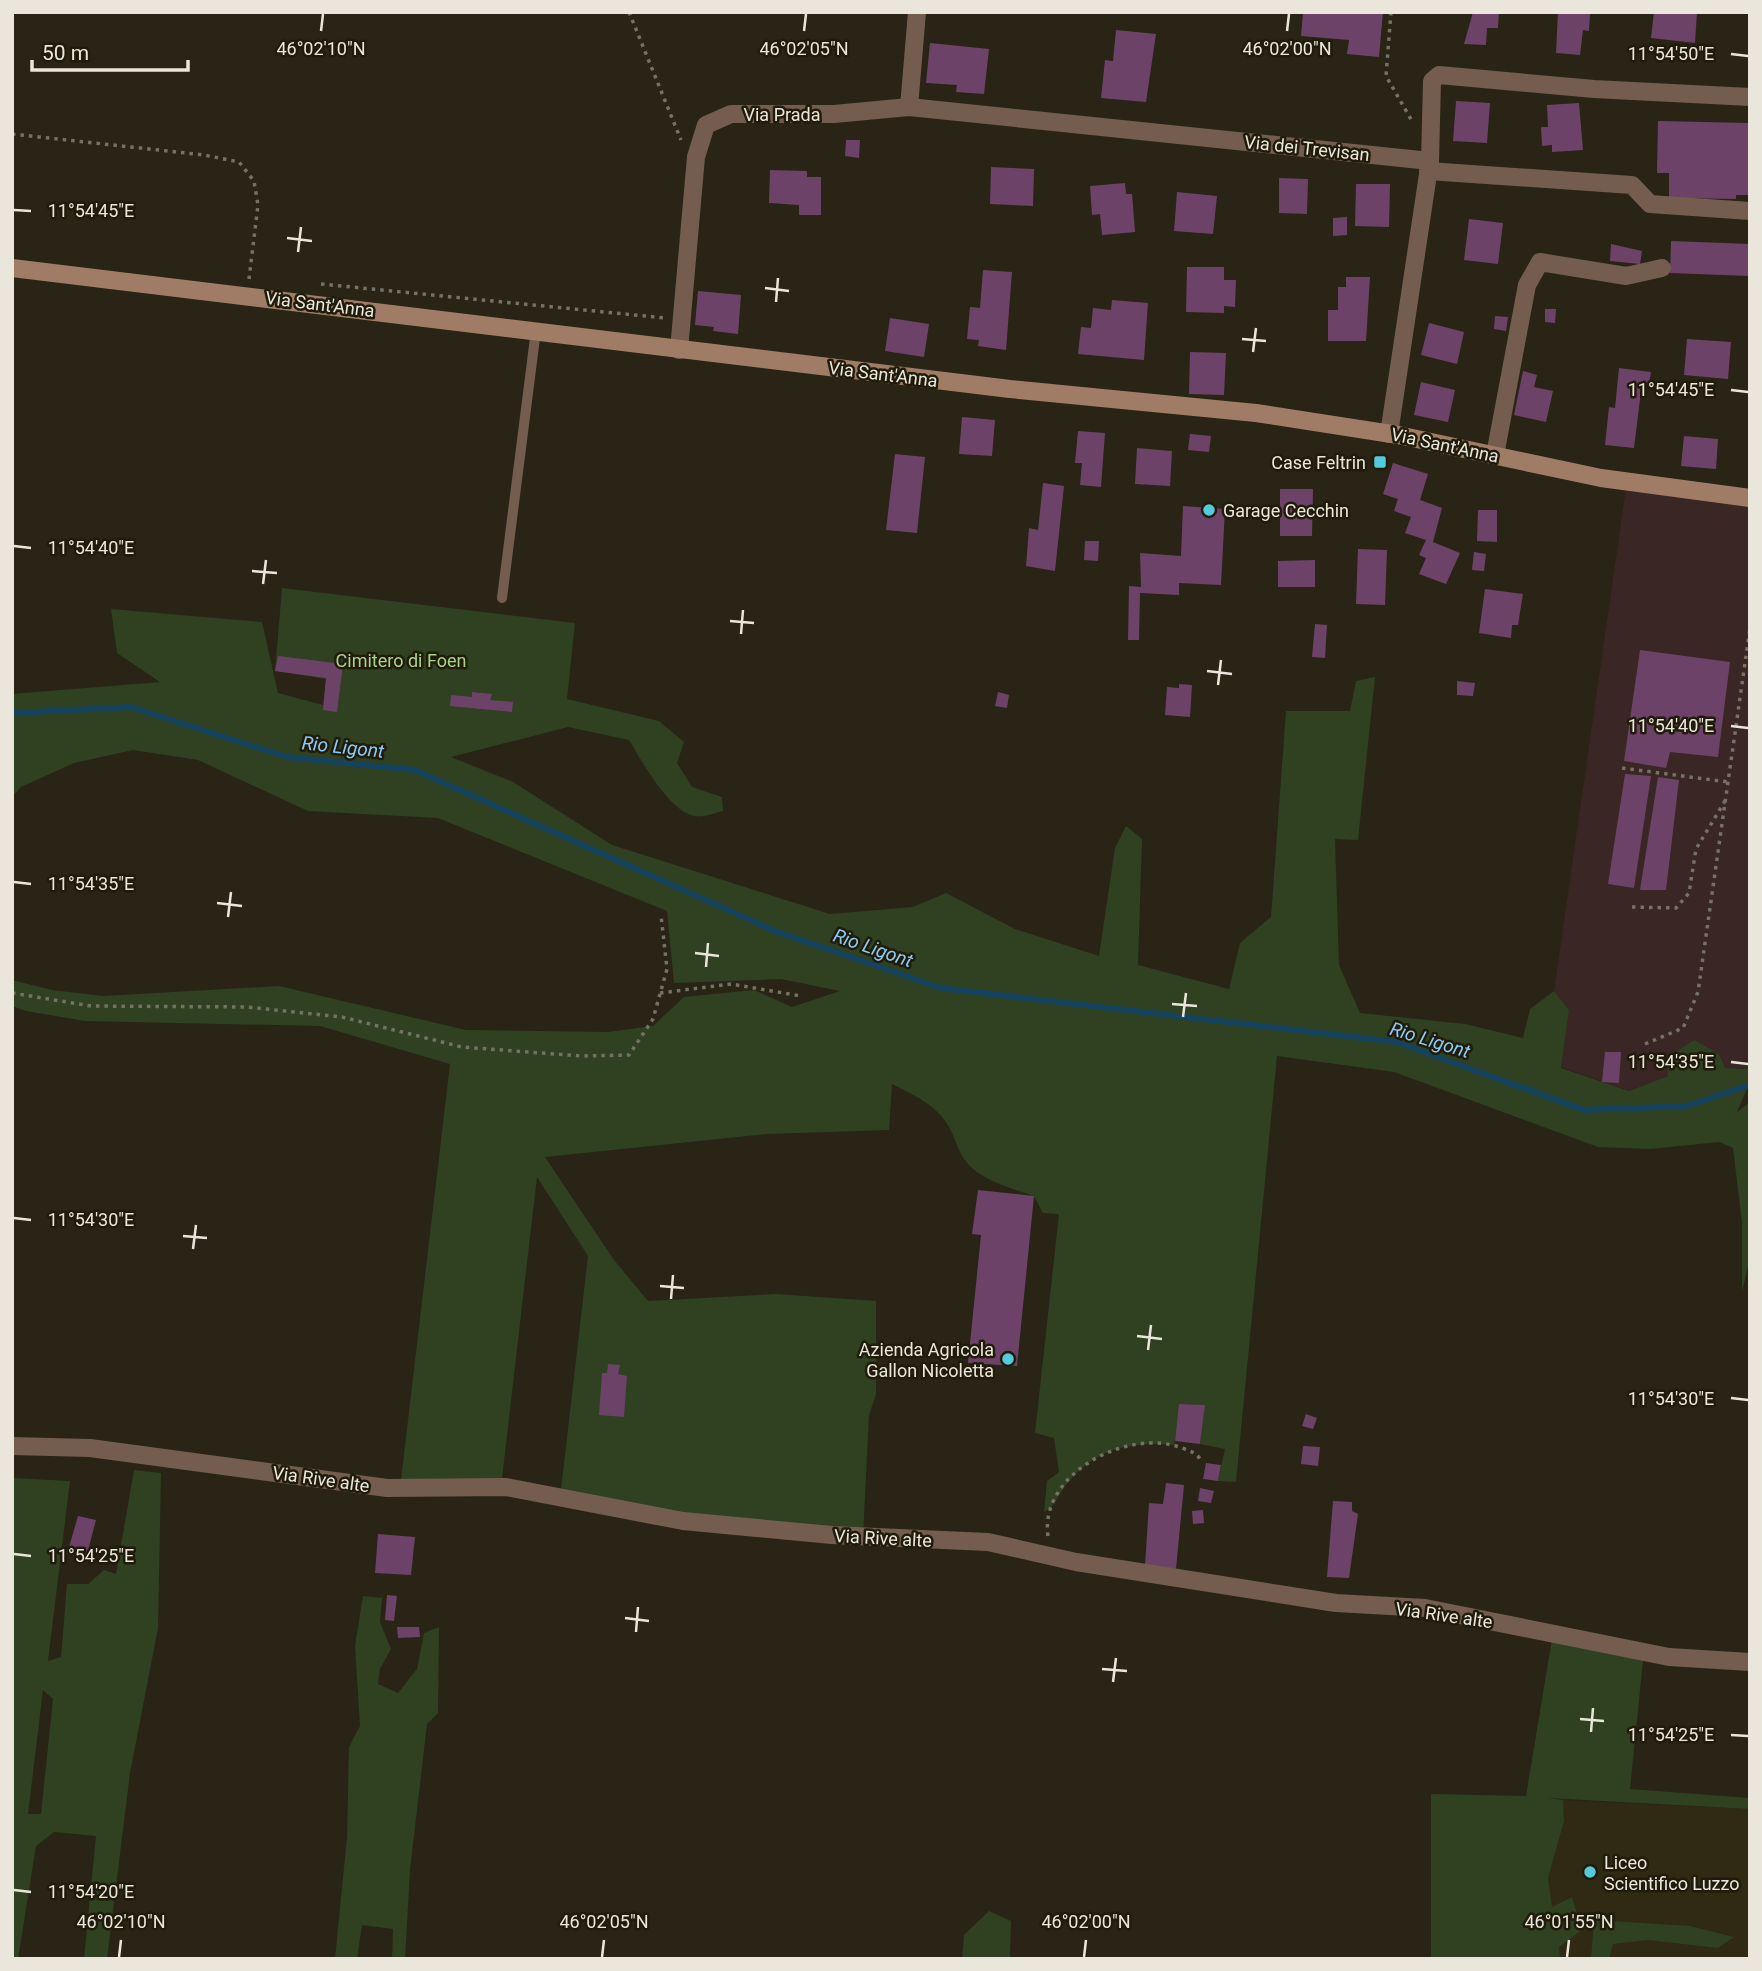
<svg xmlns="http://www.w3.org/2000/svg" width="1762" height="1971" font-family="Roboto,sans-serif">
	<style>
		.commercial { fill: #392625 }
		.built { fill: #302913 }
		.green { fill: #2f4121; fill-rule: evenodd }
		.lines { fill: none; stroke-linecap: round; stroke-linejoin: round }
		.stream { stroke: #15425c; stroke-width: 6 }
		.building { fill: #6d4269 }
		.path { stroke: #757164; stroke-width: 3.5; stroke-dasharray: 3.5 5; stroke-linecap: butt }
		.lane { stroke: #745d4f; stroke-width: 10 }
		.street { stroke: #745d4f; stroke-width: 18 }
		.secondary { stroke: #a07c66; stroke-width: 18 }
		.ticks { fill: none; stroke: #eae6dc; stroke-width: 2.5 }
		.poi-dot { fill: #53cbdc; stroke: #201b0b; stroke-width: 2.5 }
		.labels { text-anchor: middle; dominant-baseline: central; stroke-width: 5; stroke-linejoin: round; paint-order: stroke }
		.street-label { font-size: 18px; fill: #eae6dc; stroke: #201b0b }
		.poi-label { font-size: 18px; fill: #eae6dc; stroke: #201b0b; text-anchor: end }
		.park-label { font-size: 18px; fill: #a8d488; stroke: #201b0b }
		.water-label { font-size: 19px; font-style: italic; fill: #8accf6; stroke: #201b0b }
		.ticks-label { font-size: 18px; text-anchor: middle; fill: #eae6dc; stroke: #201b0b; stroke-width: 5; stroke-linejoin: round; paint-order: stroke }
	</style>
	<rect width="100%" height="100%" fill="#292415"/>
	<polygon class="commercial" points="1627,481 1750,498 1750,1069 1724,1068 1668,1076 1629,1091 1561,1067 1569,1010 1554,991"/>
	<polygon class="built" points="1431,1794 1750,1809 1750,1959 1431,1959"/>
	<g class="green">
		<path d="M282,588L575,623L567,699L659,721L684,742L677,763L692,787L722,797L723,811C715,813 702,818 695,816C669,812 642,761 629,740L568,727L451,757L513,782L612,845L830,914L913,907L946,893L1015,929L1099,956L1115,848L1126,826L1142,839L1138,965L1229,989L1240,943L1271,917L1286,711H1350L1356,681L1375,677L1358,840L1335,839L1339,965L1360,1013L1465,1024L1523,1038L1530,1009L1554,991L1569,1010L1561,1068L1629,1091L1668,1076V1057L1694,1040L1719,1054L1725,1068L1750,1069V1082L1737,1112L1750,1102V1258L1742,1292V1223L1733,1148L1719,1142L1650,1149L1598,1147L1394,1072L1277,1056L1236,1482L1218,1481L1225,1449L1200,1444L1205,1405L1180,1404L1174,1445C1132,1441 1097,1448 1068,1482C1060,1492 1056,1506 1044,1512L1047,1481L1059,1472L1054,1438L1035,1433L1059,1214L1043,1213L1034,1196C1014,1189 990,1183 973,1169C959,1157 957,1142 949,1127C938,1106 912,1094 892,1084L889,1130L766,1134L545,1157L614,1260L648,1301L776,1294L876,1301V1394L869,1415L863,1537L560,1498L588,1256L537,1177L501,1487L400,1488L450,1064L320,1026L85,1021L26,1011L12,1006V980L52,990L103,996L279,986L466,1030L608,1032L653,1026L684,997L754,990L792,1007L840,991L781,979L674,983L667,911L438,818L308,811L198,760L133,750L74,763L21,787L12,797V694L160,682L117,653L111,609L262,622L278,693L323,705L326,679L275,671Z"/>
		<path d="M134,1470L161,1473L158,1628L130,1773L107,1959H84L96,1836L54,1832L36,1846L18,1959H12V1478L70,1481L48,1661L61,1657L67,1584H88L104,1570L116,1574ZM43,1690L53,1699L41,1814H28Z"/>
		<polygon points="363,1596 382,1598 380,1622 391,1649 380,1669 378,1684 398,1693 417,1669 424,1633 439,1627 438,1713 427,1724 410,1870 405,1959 392,1959 393,1929 362,1925 357,1959 335,1959 347,1837 349,1747 360,1726 355,1646"/>
		<polygon points="1553,1633 1644,1651 1630,1789 1750,1798 1750,1809 1547,1798 1563,1800 1564,1821 1548,1878 1552,1907 1572,1897 1582,1930 1559,1947 1560,1959 1431,1959 1431,1794 1526,1796"/>
		<polygon points="989,1911 1011,1921 1010,1959 962,1959 964,1935"/>
		<polygon points="1594,1920 1690,1926 1734,1937 1718,1948 1648,1940 1613,1944 1609,1959 1591,1959"/>
	</g>
	<g class="lines">
		<polyline class="stream" points="12,713 131,707 287,757 415,770 775,931 941,988 1396,1042 1584,1110 1686,1106 1750,1085"/>
	</g>
	<g class="building">
		<polygon points="1303,12 1383,12 1379,57 1347,54 1349,40 1301,36"/>
		<polygon points="1473,12 1499,12 1498,28 1487,28 1486,45 1464,44"/>
		<polygon points="1558,12 1590,14 1589,31 1583,30 1580,55 1556,53"/>
		<polygon points="1654,12 1697,12 1695,43 1651,38"/>
		<polygon points="1116,30 1156,34 1146,102 1101,98 1105,60 1113,61"/>
		<polygon points="930,43 989,49 984,94 956,92 957,85 926,83"/>
		<polygon points="1456,101 1490,103 1487,143 1453,141"/>
		<polygon points="1579,103 1583,150 1552,152 1552,145 1542,146 1541,127 1548,127 1547,105"/>
		<polygon points="1658,121 1750,123 1750,195 1736,195 1736,199 1669,198 1669,173 1657,173"/>
		<polygon points="846,140 860,140 859,158 845,156"/>
		<polygon points="991,167 1034,169 1033,206 990,204"/>
		<polygon points="770,170 807,171 807,177 821,177 821,215 799,215 799,205 769,203"/>
		<polygon points="1279,178 1308,179 1307,214 1279,213"/>
		<polygon points="1125,183 1126,194 1132,194 1135,232 1102,235 1100,214 1092,215 1090,186"/>
		<polygon points="1356,184 1390,184 1389,227 1355,226"/>
		<polygon points="1177,192 1217,196 1213,234 1174,231"/>
		<polygon points="1347,217 1347,235 1333,236 1333,218"/>
		<polygon points="1469,219 1503,223 1498,264 1464,260"/>
		<polygon points="1671,241 1750,244 1749,276 1670,273"/>
		<polygon points="1611,244 1642,251 1640,264 1610,261"/>
		<polygon points="1187,267 1224,267 1224,280 1236,280 1235,307 1224,306 1224,313 1186,312"/>
		<polygon points="983,270 1012,272 1006,350 978,346 979,340 967,339 970,307 980,308"/>
		<polygon points="1346,277 1370,277 1366,341 1328,341 1328,310 1338,310 1338,287 1346,287"/>
		<polygon points="698,291 741,295 738,334 713,331 714,327 695,325"/>
		<polygon points="1112,300 1148,303 1144,360 1078,354 1081,327 1091,328 1093,308 1111,310"/>
		<polygon points="1545,309 1556,309 1555,323 1545,322"/>
		<polygon points="1495,316 1508,317 1506,331 1494,329"/>
		<polygon points="890,318 929,324 924,357 885,351"/>
		<polygon points="1429,323 1464,332 1457,364 1421,355"/>
		<polygon points="1687,339 1731,342 1728,379 1684,375"/>
		<polygon points="1190,352 1226,353 1224,395 1189,394"/>
		<polygon points="1619,368 1651,372 1649,383 1642,383 1634,448 1605,445 1609,407 1615,408"/>
		<polygon points="1523,371 1537,375 1534,387 1553,391 1546,422 1514,415"/>
		<polygon points="1421,382 1455,390 1448,422 1414,415"/>
		<polygon points="962,417 995,420 992,456 959,454"/>
		<polygon points="1078,431 1105,433 1101,487 1080,485 1082,463 1075,463"/>
		<polygon points="1190,434 1211,436 1209,452 1188,450"/>
		<polygon points="1684,436 1718,439 1716,469 1681,466"/>
		<polygon points="1137,448 1172,451 1170,486 1135,484"/>
		<polygon points="895,454 925,457 917,533 886,530"/>
		<polygon points="1393,463 1428,474 1420,500 1442,508 1433,542 1460,553 1446,584 1419,574 1426,558 1419,555 1426,540 1405,533 1411,517 1394,511 1398,499 1383,494"/>
		<polygon points="1043,483 1064,486 1055,571 1026,566 1029,528 1038,530"/>
		<polygon points="1280,489 1313,489 1312,536 1280,536"/>
		<polygon points="1183,506 1225,509 1221,585 1179,583 1179,595 1140,593 1139,640 1128,640 1129,586 1141,587 1140,553 1181,556"/>
		<polygon points="1478,510 1497,510 1497,542 1477,541"/>
		<polygon points="1085,541 1099,541 1098,561 1084,560"/>
		<polygon points="1358,549 1387,550 1385,605 1356,604"/>
		<polygon points="1474,552 1486,554 1484,571 1472,570"/>
		<polygon points="1315,560 1315,587 1278,587 1278,561"/>
		<polygon points="1485,589 1523,594 1518,625 1512,625 1511,638 1479,633"/>
		<polygon points="1315,624 1327,625 1325,658 1312,657"/>
		<polygon points="1640,650 1730,662 1718,757 1670,752 1666,768 1624,761"/>
		<polygon points="278,656 343,664 337,712 323,710 326,678 275,671"/>
		<polygon points="1457,681 1475,683 1473,696 1457,695"/>
		<polygon points="1179,684 1192,685 1190,717 1165,715 1167,687 1179,688"/>
		<polygon points="472,692 492,694 490,700 513,702 512,712 450,706 451,695 472,697"/>
		<polygon points="998,692 1009,695 1007,708 995,706"/>
		<polygon points="1625,774 1651,776 1634,888 1608,884"/>
		<polygon points="1658,777 1679,780 1666,890 1640,890"/>
		<polygon points="1605,1052 1621,1052 1619,1083 1602,1082"/>
		<polygon points="978,1190 1034,1196 1017,1366 968,1363 981,1235 972,1234"/>
		<polygon points="608,1364 620,1365 618,1374 627,1376 624,1417 599,1415 602,1373 607,1373"/>
		<polygon points="1179,1404 1205,1405 1200,1444 1175,1441"/>
		<polygon points="1306,1414 1317,1418 1313,1429 1302,1426"/>
		<polygon points="1303,1446 1320,1447 1318,1466 1301,1464"/>
		<polygon points="1206,1463 1221,1465 1218,1481 1203,1479"/>
		<polygon points="1166,1483 1184,1485 1176,1569 1145,1566 1149,1503 1163,1504"/>
		<polygon points="1200,1488 1214,1491 1211,1503 1198,1501"/>
		<polygon points="1333,1501 1352,1502 1352,1511 1358,1514 1349,1578 1327,1577"/>
		<polygon points="1203,1510 1204,1523 1193,1524 1192,1511"/>
		<polygon points="78,1516 96,1520 86,1558 67,1554"/>
		<polygon points="378,1534 415,1537 411,1575 375,1573"/>
		<polygon points="387,1595 397,1596 394,1621 385,1620"/>
		<polygon points="397,1627 419,1627 420,1637 398,1638"/>
	</g>
	<g class="lines">
		<g class="path">
			<polyline points="629,12 681,140"/>
			<polyline points="1391,12 1386,76 1412,121"/>
			<polyline points="12,134 204,155 239,162 254,181 258,205 249,279"/>
			<polyline points="321,284 665,318"/>
			<polyline points="1622,768 1728,782"/>
			<polyline points="1632,907 1676,908 1689,893 1696,849 1725,801"/>
			<polyline points="12,993 91,1006 247,1007 342,1017 462,1047 581,1056 629,1055 653,1019 667,969 661,915"/>
			<polyline points="660,993 731,984 801,996"/>
			<polyline points="1645,1044 1683,1028 1698,992 1750,628"/>
			<path d="M1048,1536C1039,1474 1128,1427 1182,1448C1189,1451 1196,1452 1200,1459"/>
		</g>
		<polyline class="lane" points="502,598 536,330"/>
		<g class="street">
			<polyline points="909,107 917,12"/>
			<polyline points="1430,161 1432,81 1439,75 1594,89 1750,97"/>
			<polyline points="1428,171 1632,185 1650,204 1750,211"/>
			<polyline points="679,350 696,157 706,125 731,114 834,114 909,107 1430,161 1389,434"/>
			<polyline points="1495,455 1527,285 1540,262 1626,276 1662,268"/>
			<polyline points="12,1446 90,1448 387,1488 506,1487 683,1521 832,1535 988,1542 1076,1562 1336,1603 1425,1608 1669,1657 1750,1662"/>
		</g>
		<polyline class="secondary" points="12,268 1010,389 1256,413 1398,435 1601,478 1750,498"/>
	</g>
	<path class="ticks" d="M321,31L323,14M804,31L806,14M1287,31L1289,14M1731,54L1748,56M14,210L31,211M287,238L312,241M298,252L301,227M765,288L789,291M776,302L778,278M1242,339L1266,341M1253,352L1256,328M1731,390L1748,392M14,546L31,548M252,571L277,573M263,584L266,560M730,621L754,623M741,634L743,610M1207,671L1232,674M1218,685L1221,660M1731,726L1748,728M14,882L31,884M217,903L242,906M228,917L231,892M695,953L719,956M706,967L708,943M1172,1004L1197,1006M1183,1017L1186,993M1731,1062L1748,1064M14,1218L31,1220M183,1236L207,1238M193,1249L196,1225M660,1286L684,1288M671,1299L673,1275M1137,1336L1162,1339M1148,1350L1151,1325M1731,1398L1748,1400M14,1554L31,1556M625,1618L649,1621M636,1632L638,1607M1102,1669L1127,1671M1113,1682L1116,1658M1580,1719L1604,1721M1591,1732L1593,1708M1731,1735L1748,1736M14,1890L31,1892M119,1957L121,1940M602,1957L604,1940M1084,1957L1086,1940M1567,1957L1569,1940"/>
	<g class="poi-dot">
		<rect x="1373" y="455" width="14" height="14" rx="3.5"/>
		<circle cx="1209" cy="510" r="7"/>
		<circle cx="1008" cy="1359" r="7"/>
		<circle cx="1590" cy="1872" r="7"/>
	</g>
	<g class="labels">
		<g class="street-label">
			<text x="782" y="114">Via Prada</text>
			<text transform="translate(1307 148) rotate(6)">Via dei Trevisan</text>
			<text transform="translate(320 304) rotate(7)">Via Sant'Anna</text>
			<text transform="translate(883 374) rotate(7)">Via Sant'Anna</text>
			<text transform="translate(1445 445) rotate(12)">Via Sant'Anna</text>
			<text transform="translate(321 1479) rotate(8)">Via Rive alte</text>
			<text transform="translate(883 1538) rotate(3)">Via Rive alte</text>
			<text transform="translate(1444 1615) rotate(8)">Via Rive alte</text>
		</g>
		<g class="poi-label">
			<text x="1366" y="462">Case Feltrin</text>
			<text x="1223" y="510" text-anchor="start">Garage Cecchin</text>
			<text x="994" y="1349">Azienda Agricola<tspan x="994" dy="21">Gallon Nicoletta</tspan></text>
			<text x="1604" y="1862" text-anchor="start">Liceo<tspan x="1604" dy="21">Scientifico Luzzo</tspan></text>
		</g>
		<g class="park-label">
			<text x="401" y="660">Cimitero di Foen</text>
		</g>
		<g class="water-label">
			<text transform="translate(343 747) rotate(6)">Rio Ligont</text>
			<text transform="translate(873 948) rotate(19)">Rio Ligont</text>
			<text transform="translate(1430 1040) rotate(17)">Rio Ligont</text>
		</g>
	</g>
	<g class="ticks-label">
		<text x="321" y="55">46°02'10"N</text>
		<text x="804" y="55">46°02'05"N</text>
		<text x="1287" y="55">46°02'00"N</text>
		<text x="1671" y="60">11°54'50"E</text>
		<text x="91" y="217">11°54'45"E</text>
		<text x="1671" y="396">11°54'45"E</text>
		<text x="91" y="554">11°54'40"E</text>
		<text x="1671" y="732">11°54'40"E</text>
		<text x="91" y="890">11°54'35"E</text>
		<text x="1671" y="1068">11°54'35"E</text>
		<text x="91" y="1226">11°54'30"E</text>
		<text x="1671" y="1405">11°54'30"E</text>
		<text x="91" y="1562">11°54'25"E</text>
		<text x="1671" y="1741">11°54'25"E</text>
		<text x="91" y="1898">11°54'20"E</text>
		<text x="121" y="1928">46°02'10"N</text>
		<text x="604" y="1928">46°02'05"N</text>
		<text x="1086" y="1928">46°02'00"N</text>
		<text x="1569" y="1928">46°01'55"N</text>
	</g>
	<rect width="1762" height="1971" fill="none" stroke="#eae6dc" stroke-width="28"/>
	<path d="M32 60v10h156v-10" fill="none" stroke="#eae6dc" stroke-width="3.5"/>
	<text x="42" y="60" font-size="21" fill="#eae6dc" stroke="#201b0b" stroke-width="5" paint-order="stroke">50 m</text>
</svg>
